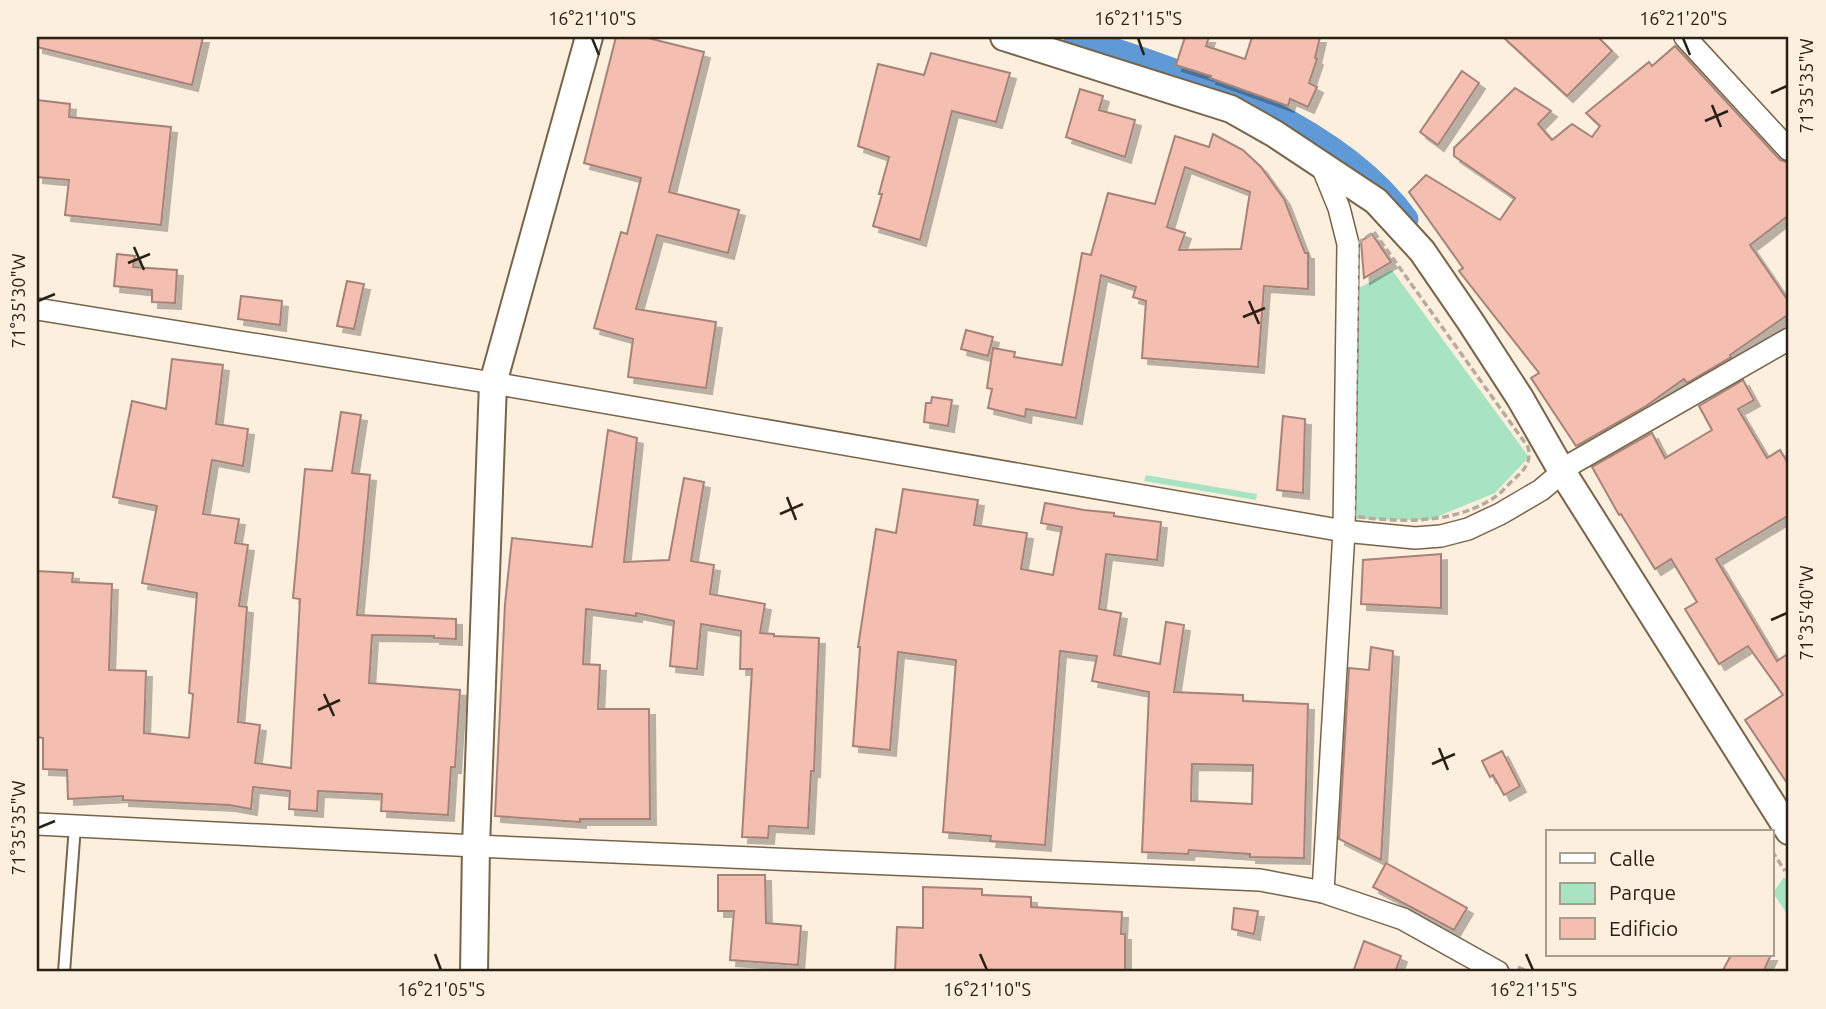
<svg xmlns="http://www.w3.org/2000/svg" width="1826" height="1009" font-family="Ubuntu,sans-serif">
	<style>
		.green { fill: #a8e4c4 }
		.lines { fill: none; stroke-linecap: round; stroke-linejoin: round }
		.canal { stroke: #609ad6; stroke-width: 23 }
		.building { fill: #f4bfb0; stroke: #a6837a; stroke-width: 2; fill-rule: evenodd; filter: url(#shadow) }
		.service-casing { stroke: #77644a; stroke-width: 14 }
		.minor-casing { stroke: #77644a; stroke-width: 24 }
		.tertiary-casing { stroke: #77644a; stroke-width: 30 }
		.path { stroke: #b6ab9c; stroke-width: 3.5; stroke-dasharray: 7 3.5; stroke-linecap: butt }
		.service { stroke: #fff; stroke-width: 10 }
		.minor { stroke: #fff; stroke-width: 21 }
		.tertiary { stroke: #fff; stroke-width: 26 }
		.ticks { fill: none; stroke: #292116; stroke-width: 2.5 }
		.neatline { fill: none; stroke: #292116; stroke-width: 2.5 }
		.ticks-label { font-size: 18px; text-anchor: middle; fill: #292116 }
	</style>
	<defs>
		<filter id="shadow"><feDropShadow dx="6" dy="6" stdDeviation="0" flood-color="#0004"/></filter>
	</defs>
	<rect width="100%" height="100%" fill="#fcefde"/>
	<g class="green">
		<polygon points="1392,270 1529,457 1495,493 1429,520 1354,519 1359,288"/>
		<polygon points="1146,475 1257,494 1256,500 1144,481"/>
		<polygon points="1784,877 1789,884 1789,917 1773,893"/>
	</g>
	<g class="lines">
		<path class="canal" d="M1075,37C1184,70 1339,123 1407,219"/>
	</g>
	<g class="building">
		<polygon points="37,37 203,37 192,85 37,47"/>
		<polygon points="616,37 644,37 704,52 669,192 739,210 728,253 657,235 636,309 716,322 706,388 628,377 633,339 594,328 621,232 627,234 641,178 584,163"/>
		<polygon points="1185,37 1209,37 1206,46 1245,59 1252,37 1320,37 1315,58 1317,59 1309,83 1317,87 1308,107 1290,99 1288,106 1210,78 1211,76 1176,65"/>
		<polygon points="1503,37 1598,37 1612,51 1567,96"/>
		<polygon points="1675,46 1780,160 1789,163 1789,215 1750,245 1789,302 1789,314 1730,355 1731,357 1687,383 1684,379 1646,406 1576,446 1531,378 1539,373 1459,271 1463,268 1409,192 1426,175 1500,220 1515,198 1454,156 1454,148 1515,88 1551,111 1538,124 1552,140 1572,124 1592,137 1600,126 1586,113 1649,62 1652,66"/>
		<polygon points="931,53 1010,73 996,122 952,111 920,240 873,226 882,194 879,194 889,157 858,146 878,64 924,75"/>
		<polygon points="1462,71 1479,83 1438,145 1420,132"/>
		<polygon points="1080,89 1103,96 1099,110 1135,120 1125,157 1066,137"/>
		<polygon points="37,100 70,104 69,117 171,127 161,225 65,215 69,180 37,177"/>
		<path d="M1213,134L1243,150L1261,167L1284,199L1305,253H1308V289L1264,286L1258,367L1142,358L1146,301L1133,297L1136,287L1101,275L1076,418L1026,409L1025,417L988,408L992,389L987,388L993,348L1015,352L1014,357L1062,365L1082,253L1091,255L1108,193L1155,204L1175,136L1209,147ZM1185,167L1250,192L1241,249L1179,250L1185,233L1167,227Z"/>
		<polygon points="1372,234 1391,262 1364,278 1361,241"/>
		<polygon points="117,254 135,256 133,267 177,270 175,303 152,302 152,290 114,286"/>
		<polygon points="347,281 364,284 354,329 337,326"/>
		<polygon points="241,296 282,301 280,325 238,319"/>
		<polygon points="966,330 993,337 988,356 961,349"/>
		<polygon points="172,359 223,365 216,424 248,429 243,466 212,460 203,514 239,519 235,543 248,545 239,606 247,607 238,722 260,725 255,763 291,768 300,599 293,598 305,469 332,471 341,412 361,415 352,473 370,475 357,615 456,619 456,639 434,638 434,636 372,635 369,683 460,690 455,767 451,767 448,815 381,811 382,794 318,791 317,811 289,809 290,791 253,787 251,809 229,805 123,800 123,796 68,799 67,770 43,769 43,738 37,737 37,571 73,573 72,582 112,584 109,670 146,671 144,733 189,738 193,694 189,693 197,593 142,583 157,506 113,497 132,401 166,409"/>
		<polygon points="1743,380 1754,400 1738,409 1767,458 1780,450 1789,465 1789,515 1716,559 1777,661 1789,653 1789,786 1745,720 1783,695 1748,646 1719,664 1685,609 1697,602 1671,559 1655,569 1621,514 1619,515 1592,467 1652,433 1665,458 1712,430 1699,406"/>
		<polygon points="932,397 952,400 948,426 924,422 926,403 931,403"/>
		<polygon points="1283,416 1305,419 1303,493 1277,490"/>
		<polygon points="608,430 637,438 624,562 669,560 684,478 704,482 691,561 714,565 710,594 765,604 760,633 774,634 774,636 819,638 814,771 811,771 808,828 769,826 768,838 742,837 752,669 740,669 741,631 701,624 697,669 670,666 674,621 636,613 636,616 586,609 583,664 600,665 598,709 649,709 650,819 580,819 580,822 495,816 505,604 512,538 592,547"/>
		<path d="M903,489L978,500L974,525L1027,533L1021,569L1053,575L1062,527L1041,523L1045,503L1084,510L1114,513V516L1161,522L1157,560L1106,554L1099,609L1121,613L1114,655L1160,664L1166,622L1184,625L1174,692L1243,695V701L1308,704L1304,858L1250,857V854L1189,850L1188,854L1142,852L1149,692L1092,681L1097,656L1060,651L1045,845L990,841L991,836L943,832L956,660L898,652L890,750L853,746L860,647H858L876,529L896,533ZM1192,764L1253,765L1252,804L1191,801Z"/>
		<polygon points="1441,554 1441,608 1361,604 1363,560"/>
		<polygon points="1371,647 1393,651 1381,860 1339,839 1349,668 1369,670"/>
		<polygon points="1502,751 1520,786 1504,795 1493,775 1490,777 1482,761"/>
		<polygon points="1386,863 1467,908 1454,930 1373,887"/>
		<polygon points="718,875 765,875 766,923 801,926 798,965 730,960 734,911 718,911"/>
		<polygon points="923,887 982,889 982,895 1031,897 1031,907 1122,912 1121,934 1125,934 1125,972 895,972 897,927 923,928"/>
		<polygon points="1234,908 1258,911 1254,934 1232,929"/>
		<polygon points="1364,941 1401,956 1395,972 1353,972"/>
		<polygon points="1731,955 1771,955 1763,972 1722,972"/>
	</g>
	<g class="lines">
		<defs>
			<polyline id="service" points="64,972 75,826"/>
			<g id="minor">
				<polyline points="1685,37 1789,150"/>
				<polyline points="1321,164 1339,208 1348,244 1344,531 1323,892"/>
				<polyline points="37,309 493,383 1344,531 1415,538 1441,536 1468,529 1500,514 1541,490 1573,463 1789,339"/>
				<polyline points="37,824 476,846 1260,880 1323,892 1403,919 1498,972"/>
			</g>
			<g id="tertiary">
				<polyline points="1004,37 1231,109 1275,134 1376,201 1422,251 1470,321 1520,398 1563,473 1789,831"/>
				<polyline points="474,972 476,846 493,383 589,37"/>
			</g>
		</defs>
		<use href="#service" class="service-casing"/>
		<use href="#minor" class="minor-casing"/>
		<use href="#tertiary" class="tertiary-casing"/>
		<g class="path">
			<path d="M1374,232L1528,447C1532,464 1523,471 1511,482C1506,487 1501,493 1495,497C1456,524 1399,523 1354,516L1358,243Z"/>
			<polyline points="1772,851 1785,871"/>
			<polyline points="1518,967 1529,972"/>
		</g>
		<use href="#service" class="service"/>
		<use href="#minor" class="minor"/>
		<use href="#tertiary" class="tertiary"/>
	</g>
	<path class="ticks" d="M592,38L599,55M1138,38L1144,55M1683,38L1690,55M1771,93L1787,86M1712,105L1721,127M1705,121L1728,111M134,247L144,270M128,263L150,254M38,301L55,294M1249,301L1259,324M1243,317L1265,308M787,497L796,520M780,514L803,504M1771,620L1787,613M324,694L334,716M318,710L340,700M1439,748L1448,770M1432,764L1455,754M38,828L55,821M435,954L441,970M980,954L987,970M1526,954L1533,970"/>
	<rect width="1826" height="1009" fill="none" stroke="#fcefde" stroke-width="77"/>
	<rect x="1546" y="830" width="228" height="126" fill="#fcefde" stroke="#a89d8e" stroke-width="2"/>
	<rect x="1560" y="853" width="35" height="10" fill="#ffffff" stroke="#a89d8e" stroke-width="2"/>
	<text x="1609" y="866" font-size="21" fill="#292116">Calle</text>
	<rect x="1560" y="883" width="35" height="21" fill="#a8e4c4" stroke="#a89d8e" stroke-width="2"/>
	<text x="1609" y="900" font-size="21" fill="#292116">Parque</text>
	<rect x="1560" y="918" width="35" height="21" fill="#f4bfb0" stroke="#a89d8e" stroke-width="2"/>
	<text x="1609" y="936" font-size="21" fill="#292116">Edificio</text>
	<rect x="38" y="38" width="1749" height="932" class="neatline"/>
	<g class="ticks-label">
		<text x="592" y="25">16°21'10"S</text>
		<text x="1138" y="25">16°21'15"S</text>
		<text x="1683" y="25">16°21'20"S</text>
		<text transform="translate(1807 86) rotate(-90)" y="6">71°35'35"W</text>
		<text transform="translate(19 301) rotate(-90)" y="6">71°35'30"W</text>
		<text transform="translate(1807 613) rotate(-90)" y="6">71°35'40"W</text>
		<text transform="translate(19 828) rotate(-90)" y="6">71°35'35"W</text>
		<text x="441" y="996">16°21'05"S</text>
		<text x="987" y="996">16°21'10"S</text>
		<text x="1533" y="996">16°21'15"S</text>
	</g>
</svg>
